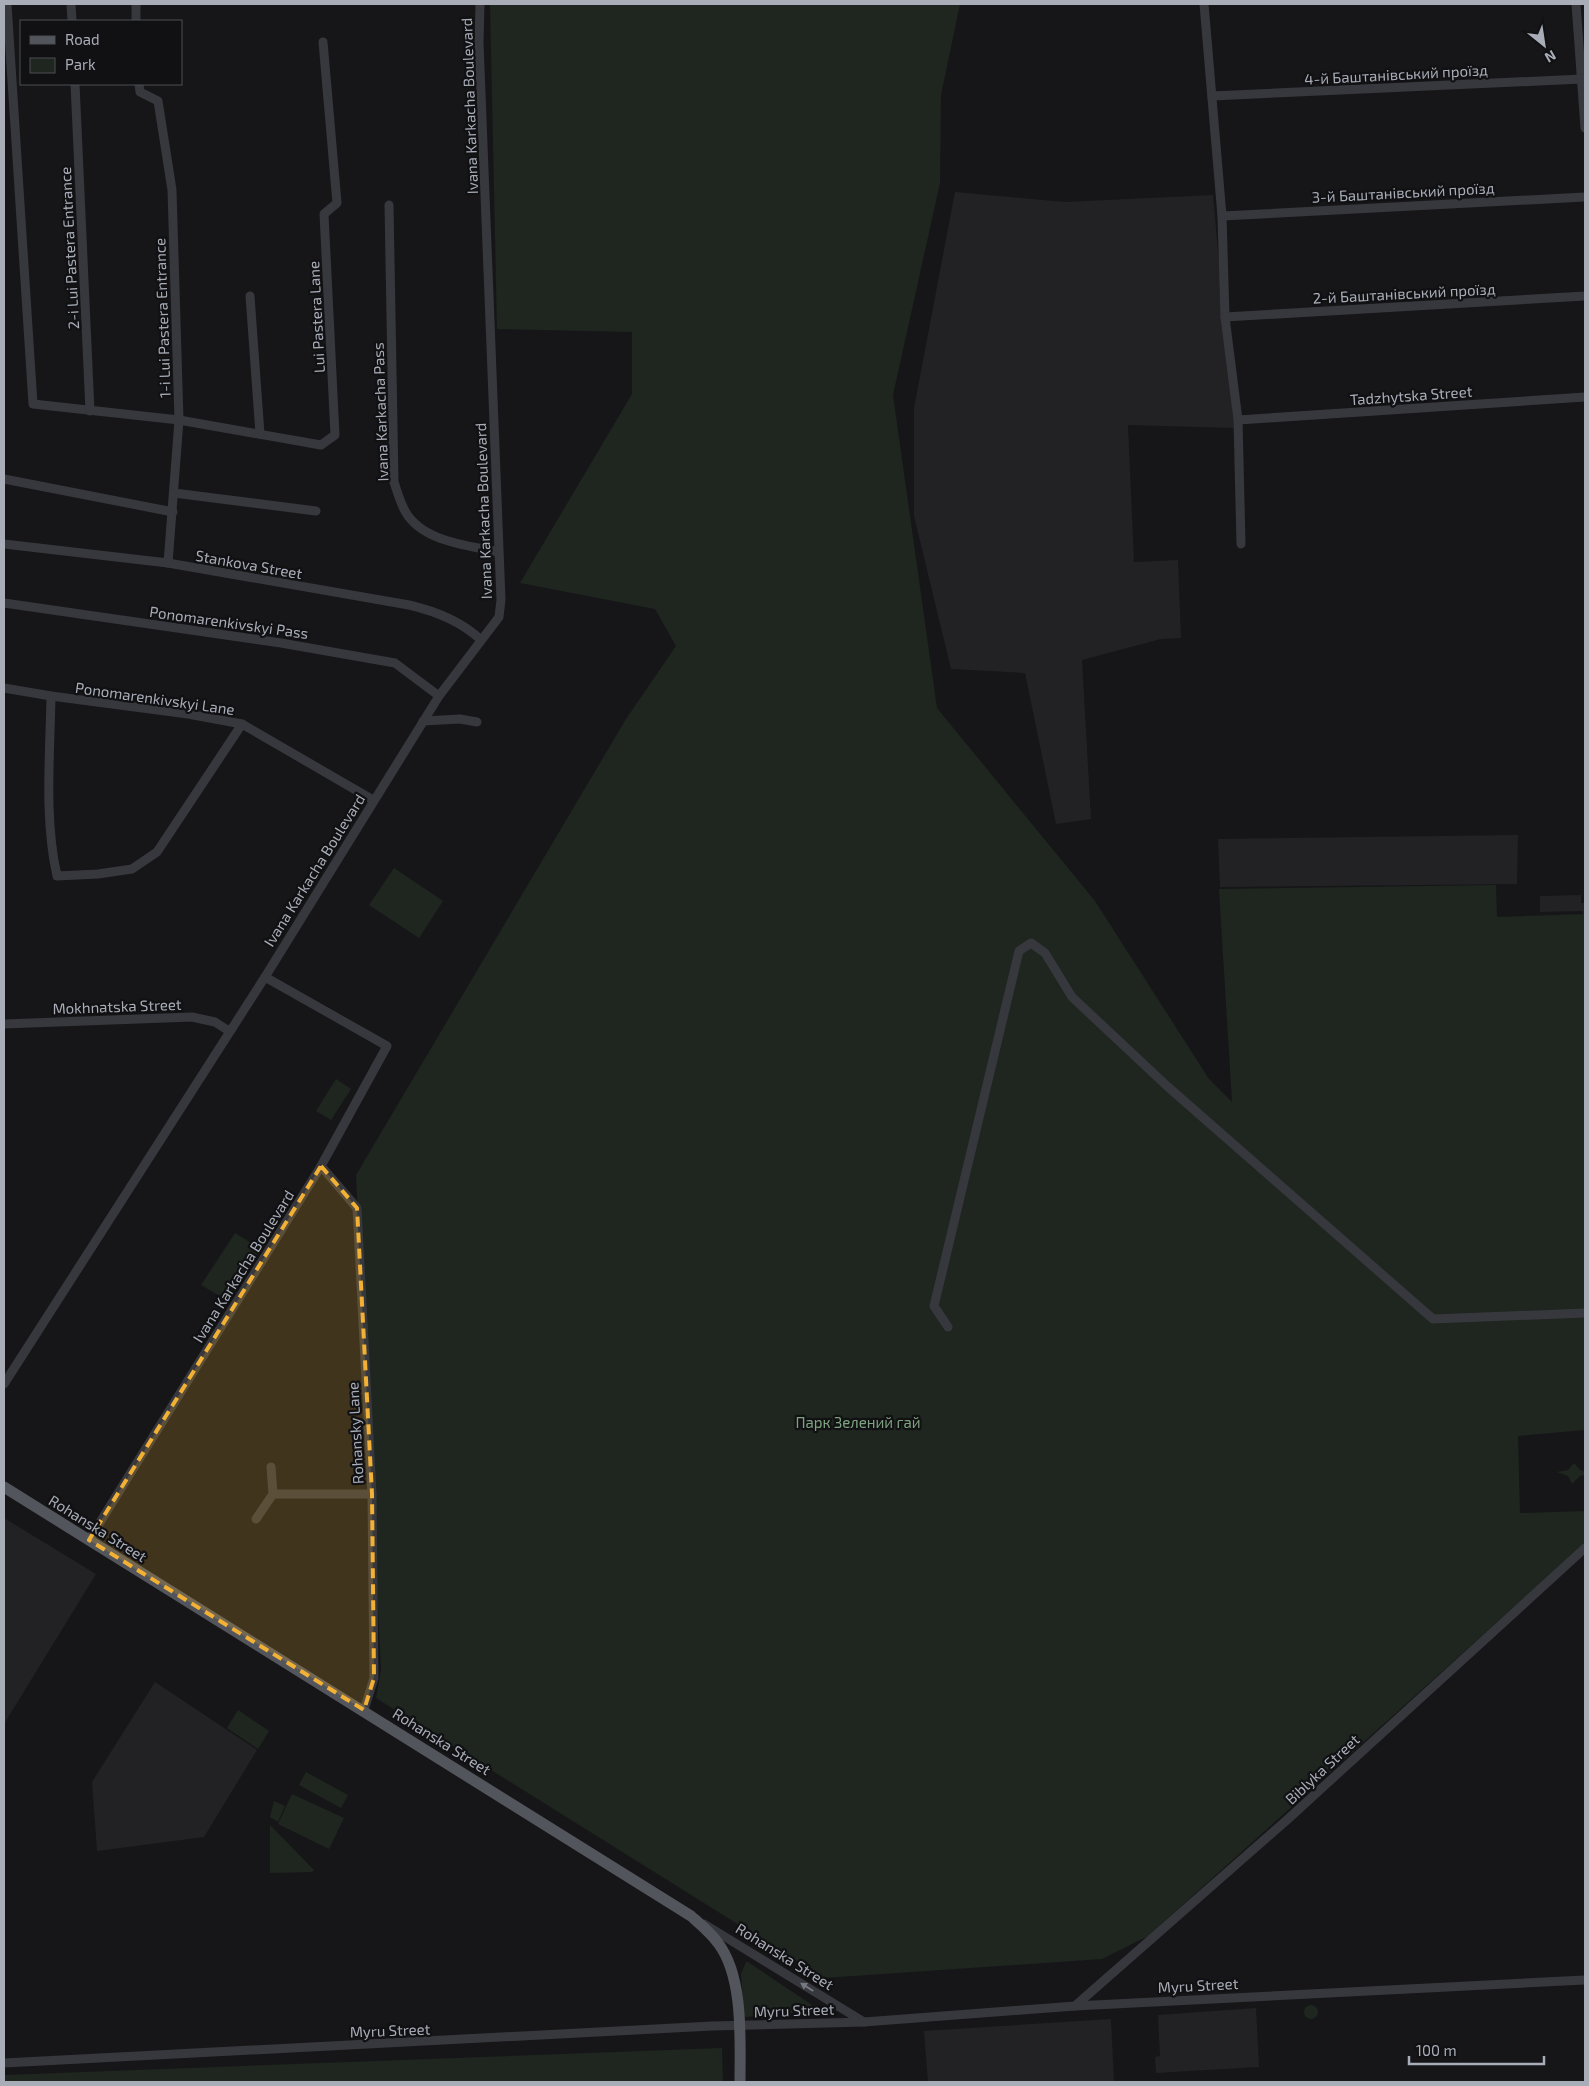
<svg xmlns="http://www.w3.org/2000/svg" width="1589" height="2086" font-family="'Exo 2',sans-serif">
	<style>
		.built { fill: #222225 }
		.green { fill: #1e261f }
		.lines { fill: none; stroke-linecap: round; stroke-linejoin: round }
		.minor { stroke: #37383d; stroke-width: 9 }
		.major { stroke: #53555c; stroke-width: 11 }
		.oneway { fill: #757881 }
		.marked { fill: #f2b134; fill-opacity: 0.2; stroke: #f2b134; stroke-width: 4; stroke-dasharray: 10 6; stroke-linejoin: round }
		.labels { text-anchor: middle; dominant-baseline: central; stroke-width: 4.5; stroke-linejoin: round; paint-order: stroke }
		.street-label { font-size: 15px; fill: #a8adb8; stroke: #111113 }
		.park-label { font-size: 15px; fill: #7fa381; stroke: #111113 }
	</style>
	<rect width="100%" height="100%" fill="#161618"/>
	<g class="built">
		<polygon points="955,192 1065,202 1213,195 1234,428 1128,425 1134,562 1178,560 1181,638 1161,639 1082,660 1091,819 1056,824 1025,673 951,669 914,516 914,408"/>
		<polygon points="1518,835 1517,884 1220,887 1218,839"/>
		<polygon points="1581,895 1581,903 1585,903 1585,914 1583,914 1582,911 1540,912 1540,896"/>
		<polygon points="4,1518 96,1574 4,1724"/>
		<polygon points="155,1682 257,1750 204,1837 97,1851 92,1782"/>
		<polygon points="1256,2008 1259,2067 1156,2073 1155,2057 1160,2056 1158,2015"/>
		<polygon points="1111,2019 1114,2082 928,2082 924,2031"/>
	</g>
	<g class="green">
		<polygon points="490,4 960,4 941,95 940,183 893,395 937,708 1095,901 1209,1079 1232,1102 1219,889 1496,885 1497,917 1585,914 1585,1430 1518,1436 1520,1513 1585,1511 1585,1543 1148,1936 1102,1959 824,1978 376,1698 381,1669 356,1175 626,719 676,646 655,609 520,583 632,394 632,332 497,329"/>
		<polygon points="394,868 443,901 419,938 369,905"/>
		<polygon points="336,1079 351,1089 331,1120 316,1111"/>
		<polygon points="235,1233 261,1249 228,1301 201,1285"/>
		<polygon points="1574,1463 1580,1470 1585,1471 1585,1475 1580,1476 1572,1484 1568,1476 1557,1472 1568,1470"/>
		<polygon points="238,1710 269,1731 258,1749 227,1728"/>
		<polygon points="306,1772 348,1795 341,1808 299,1785"/>
		<polygon points="292,1794 344,1818 329,1849 278,1824"/>
		<polygon points="274,1801 285,1806 278,1822 270,1817"/>
		<polygon points="270,1825 314,1870 312,1872 270,1873"/>
		<polygon points="746,1962 748,1962 821,2011 744,2017 741,1974"/>
		<circle cx="1311" cy="2012" r="7"/>
		<polygon points="722,2048 723,2082 4,2082 4,2075"/>
	</g>
	<g class="lines">
		<g class="minor">
			<polyline points="7,4 33,404 179,420 321,445 335,435 324,214 337,203 323,42"/>
			<polyline points="71,4 72,21"/>
			<polyline points="136,4 136,21"/>
			<polyline points="1204,4 1222,216 1225,317 1238,420 1241,544"/>
			<polyline points="1576,4 1585,128"/>
			<polyline points="75,84 90,411"/>
			<polyline points="139,84 140,92 158,101 172,190 179,420 168,563"/>
			<polyline points="1212,96 1582,79"/>
			<path d="M389,205L394,482C397,491 400,502 405,511C422,542 468,545 498,552"/>
			<polyline points="1222,216 1585,197"/>
			<polyline points="250,296 260,434"/>
			<polyline points="1225,317 1585,296"/>
			<polyline points="1238,420 1585,397"/>
			<polyline points="4,479 173,512"/>
			<polyline points="174,493 316,511"/>
			<path d="M4,544L168,563L409,605C435,611 462,622 481,640"/>
			<polyline points="4,603 281,643 395,663 439,696"/>
			<polyline points="4,688 51,696 188,714 242,724 373,800"/>
			<path d="M51,696C50,756 44,818 57,876L98,874L132,869L157,852L242,724"/>
			<polyline points="423,721 460,719 477,722"/>
			<polyline points="4,1024 192,1017 215,1022 229,1031"/>
			<polyline points="321,1166 357,1208 372,1494 374,1678 364,1710"/>
			<polyline points="948,1327 934,1306 1019,951 1031,943 1045,953 1072,997 1167,1086 1433,1319 1585,1313"/>
			<polyline points="4,1384 265,977 439,696 499,617 501,600 479,43 480,4"/>
			<polyline points="273,1494 372,1494"/>
			<polyline points="256,1519 273,1494 271,1467"/>
			<polyline points="89,1540 321,1166 387,1046 265,977"/>
			<polyline points="704,1924 864,2022"/>
			<polyline points="1075,2006 1288,1819 1585,1548"/>
			<polyline points="4,2063 712,2026 864,2022 1075,2006 1585,1980"/>
		</g>
		<path class="major" d="M4,1487L691,1916C700,1924 711,1933 718,1943C744,1977 740,2041 740,2082"/>
	</g>
	<defs><path id="oneway-solid" d="M-6-.8H1V-3.2L6.5 0L1 3.2V.8H-6Z" transform="scale(1.25)"/></defs>
	<use class="oneway" href="#oneway-solid" transform="translate(807 1987) rotate(-148)"/>
	<path class="marked" d="M321,1166L357,1208L372,1494L374,1678L364,1710L89,1540Z"/>
	<g class="labels">
		<g class="street-label">
			<text transform="translate(1396 74) rotate(-3)">4-й Баштанівський проїзд</text>
			<text transform="translate(469 106) rotate(-92)">Ivana Karkacha Boulevard</text>
			<text transform="translate(1403 192) rotate(-3)">3-й Баштанівський проїзд</text>
			<text transform="translate(69 248) rotate(-93)">2-i Lui Pastera Entrance</text>
			<text transform="translate(1404 293) rotate(-3)">2-й Баштанівський проїзд</text>
			<text transform="translate(316 317) rotate(-93)">Lui Pastera Lane</text>
			<text transform="translate(162 318) rotate(-92)">1-i Lui Pastera Entrance</text>
			<text transform="translate(1411 395) rotate(-4)">Tadzhytska Street</text>
			<text transform="translate(380 412) rotate(-92)">Ivana Karkacha Pass</text>
			<text transform="translate(483 511) rotate(-92)">Ivana Karkacha Boulevard</text>
			<text transform="translate(249 564) rotate(10)">Stankova Street</text>
			<text transform="translate(229 622) rotate(8)">Ponomarenkivskyi Pass</text>
			<text transform="translate(155 698) rotate(8)">Ponomarenkivskyi Lane</text>
			<text transform="translate(314 870) rotate(-58)">Ivana Karkacha Boulevard</text>
			<text transform="translate(117 1006) rotate(-2)">Mokhnatska Street</text>
			<text transform="translate(243 1266) rotate(-58)">Ivana Karkacha Boulevard</text>
			<text transform="translate(355 1433) rotate(-93)">Rohansky Lane</text>
			<text transform="translate(98 1528) rotate(32)">Rohanska Street</text>
			<text transform="translate(442 1741) rotate(32)">Rohanska Street</text>
			<text transform="translate(1322 1769) rotate(-43)">Biblyka Street</text>
			<text transform="translate(785 1956) rotate(32)">Rohanska Street</text>
			<text transform="translate(1198 1985) rotate(-3)">Myru Street</text>
			<text transform="translate(794 2010) rotate(-2)">Myru Street</text>
			<text transform="translate(390 2030) rotate(-2)">Myru Street</text>
		</g>
		<g class="park-label">
			<text x="858" y="1422">Парк Зелений гай</text>
		</g>
	</g>
	<rect width="1589" height="2086" fill="none" stroke="#a8adb8" stroke-width="10"/>
	<rect x="20" y="20" width="162" height="65" fill="#111113" stroke="#4d4f55"/>
	<rect x="30" y="36" width="25" height="8" fill="#53555c" stroke="#4d4f55"/>
	<text x="65" y="45" font-size="15" fill="#a8adb8">Road</text>
	<rect x="30" y="58" width="25" height="15" fill="#1e261f" stroke="#4d4f55"/>
	<text x="65" y="70" font-size="15" fill="#a8adb8">Park</text>
	<g transform="translate(1544 45) rotate(150)" stroke="#111113" stroke-width="4" paint-order="stroke">
	<path d="M0-4L9 19L0 12L-9 19Z" fill="#a8adb8"/>
	<text y="-8" font-size="14" font-weight="bold" text-anchor="middle" fill="#a8adb8">N</text>
	</g>
	<path d="M1409 2056v8h135v-8" fill="none" stroke="#a8adb8" stroke-width="2.5"/>
	<text x="1416" y="2056" font-size="15" fill="#a8adb8" stroke="#111113" stroke-width="4" paint-order="stroke">100 m</text>
</svg>
